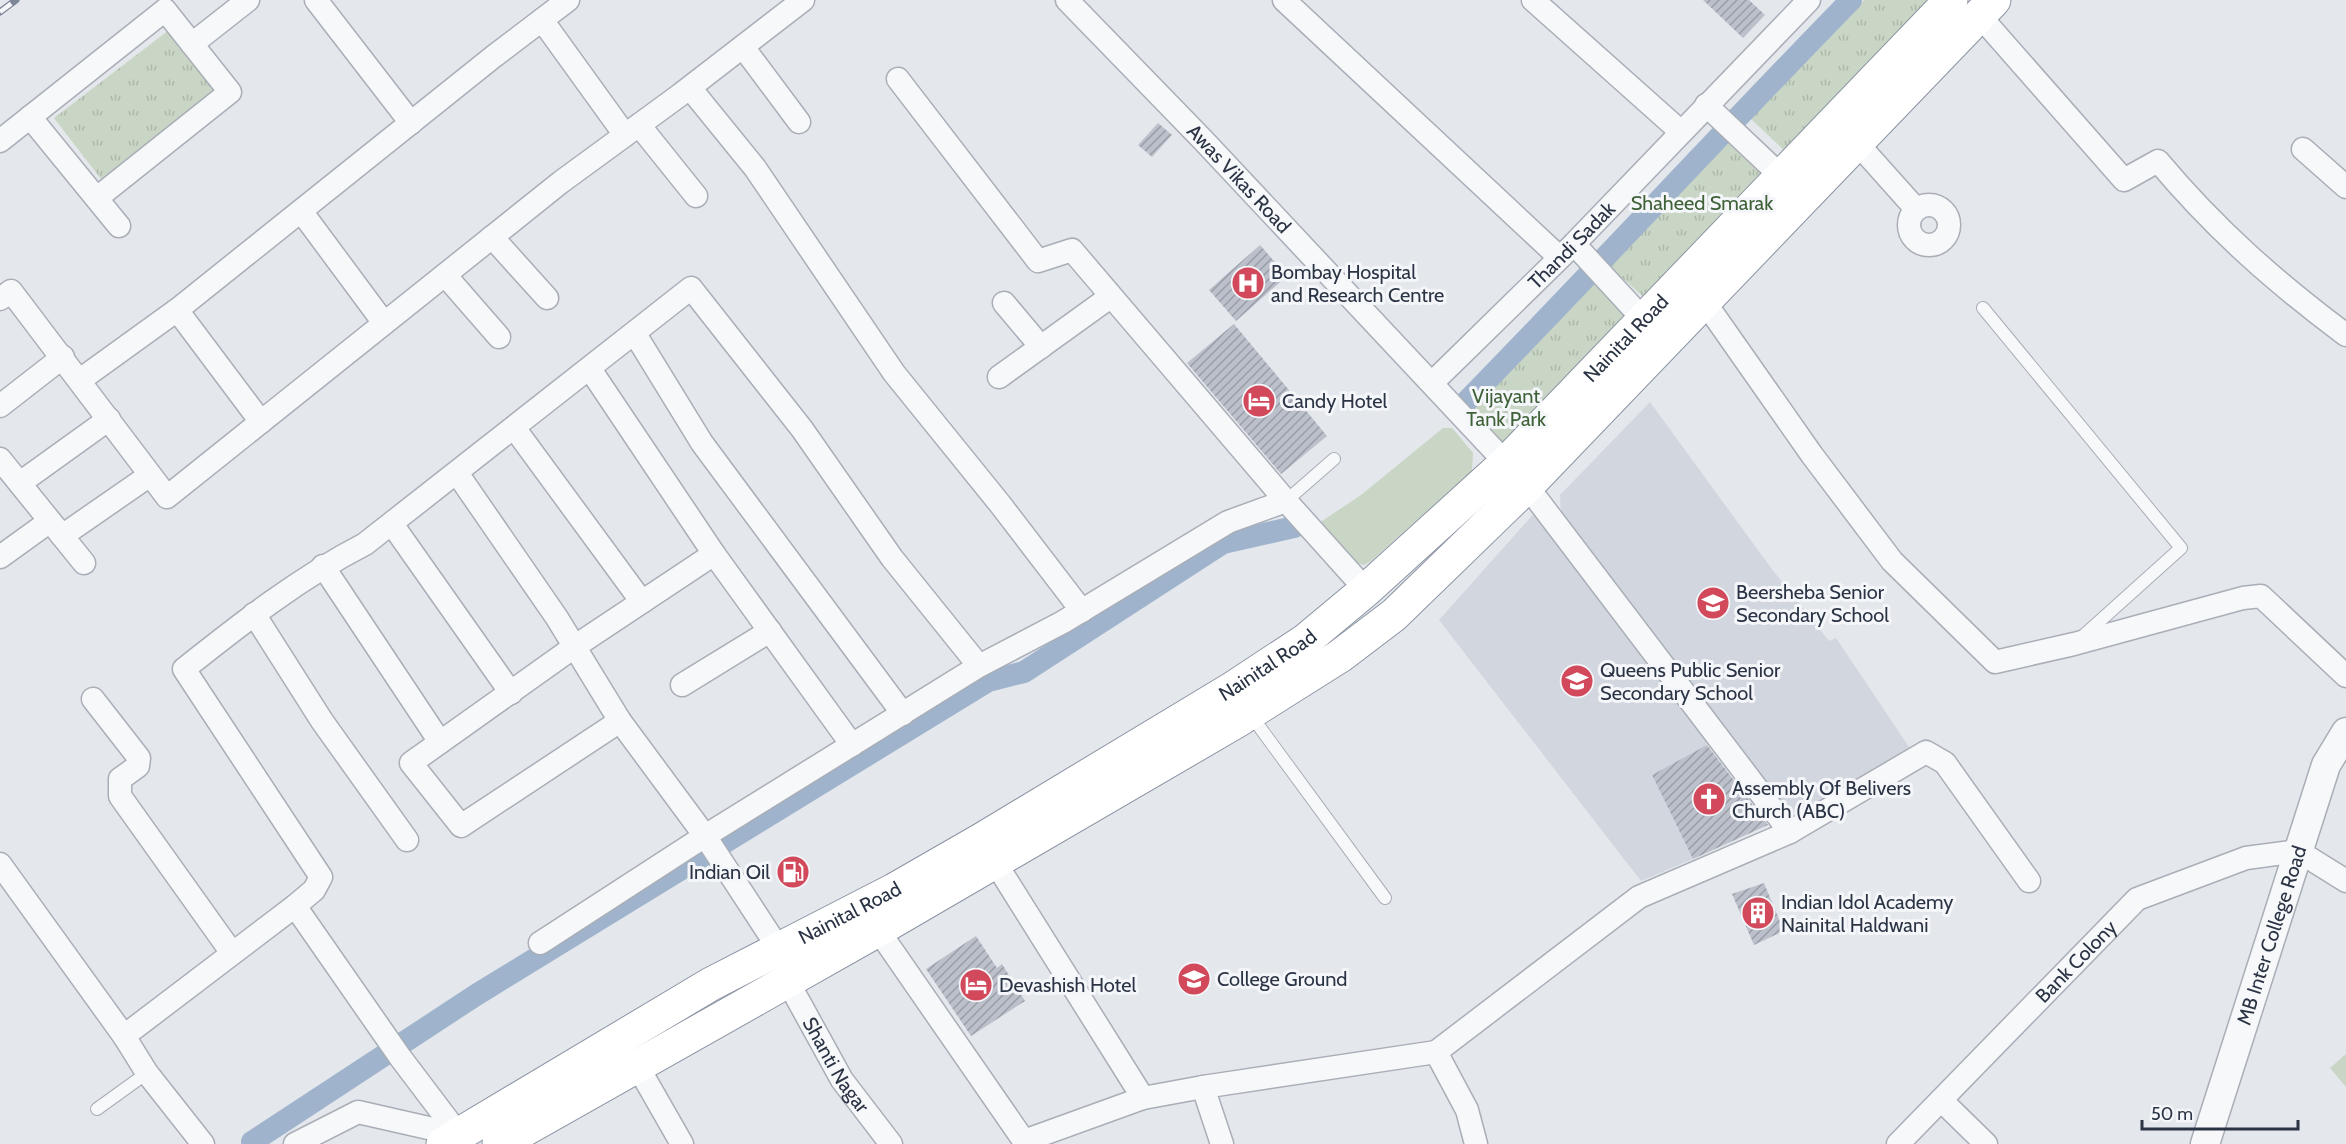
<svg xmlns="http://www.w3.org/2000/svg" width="2346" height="1144" font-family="Cabin,sans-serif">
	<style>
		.built { fill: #d2d6de }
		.grass { fill: #c9d6c5 }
		.park { fill: url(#park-tufts) }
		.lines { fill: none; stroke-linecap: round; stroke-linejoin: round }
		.canal { stroke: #9fb4cc; stroke-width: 22 }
		.building { fill: url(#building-hatch) }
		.service-casing { stroke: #a9aeb7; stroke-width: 14 }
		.minor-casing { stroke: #a9aeb7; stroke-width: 25 }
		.tertiary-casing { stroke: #a9aeb7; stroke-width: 31 }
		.trunk-casing { stroke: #8b94a3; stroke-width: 35 }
		.service { stroke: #f7f8fa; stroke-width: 12 }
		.minor { stroke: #f7f8fa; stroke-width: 22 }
		.tertiary { stroke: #f7f8fa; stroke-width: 28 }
		.trunk { stroke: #fff; stroke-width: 33 }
		.rail-casing { stroke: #7d8696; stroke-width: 7 }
		.rail { stroke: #f4f6f9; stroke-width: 4.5; stroke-dasharray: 14; stroke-linecap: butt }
		.labels { text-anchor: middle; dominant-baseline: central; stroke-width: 6; stroke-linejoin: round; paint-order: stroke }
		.street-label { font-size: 20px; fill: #2b3445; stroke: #f4f6f9 }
		.park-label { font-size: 20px; fill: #3f6138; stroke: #f4f6f9 }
		.poi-label { font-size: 20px; fill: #2b3445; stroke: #f4f6f9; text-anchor: start }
	</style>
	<defs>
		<pattern id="park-tufts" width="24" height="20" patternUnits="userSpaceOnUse" patternTransform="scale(1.5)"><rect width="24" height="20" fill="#c9d6c5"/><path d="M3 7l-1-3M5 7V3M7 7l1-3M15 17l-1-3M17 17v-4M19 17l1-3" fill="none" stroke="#adb8ab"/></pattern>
		<pattern id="building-hatch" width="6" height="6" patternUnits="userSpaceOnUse" patternTransform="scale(1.5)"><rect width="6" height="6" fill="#bbc0ca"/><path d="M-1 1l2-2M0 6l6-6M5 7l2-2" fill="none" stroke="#989da6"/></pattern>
	</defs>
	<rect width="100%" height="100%" fill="#e4e7ec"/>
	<g class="built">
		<polygon points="1650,402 1771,568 1829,641 1836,638 1913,753 1794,821 1561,515 1560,495"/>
		<polygon points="1538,509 1713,742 1652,775 1693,859 1641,881 1439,620"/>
	</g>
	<g class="grass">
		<polygon points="1443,428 1452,428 1473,453 1472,471 1371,561 1364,565 1355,563 1319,523 1361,495"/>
		<polygon points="2346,1054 2346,1087 2330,1068"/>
	</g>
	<g class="park">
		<polygon points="1864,0 1935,0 1789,155 1750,118"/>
		<polygon points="173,27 220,89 101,179 54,118"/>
		<polygon points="1727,135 1766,174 1648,301 1607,264"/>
		<polygon points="1594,284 1627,317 1505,445 1470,408"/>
	</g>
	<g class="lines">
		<g class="canal">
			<path d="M1465,403C1595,270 1721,133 1851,0"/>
			<polyline points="252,1142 476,995 988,681 1024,672 1223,543 1294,527"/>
		</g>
	</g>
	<g class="building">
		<polygon points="1703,0 1749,0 1765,15 1743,38"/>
		<polygon points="1158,123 1172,135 1152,157 1138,145"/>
		<polygon points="1260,245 1287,276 1236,321 1209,290"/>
		<polygon points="1234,324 1327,436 1281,474 1187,363"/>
		<polygon points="1707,745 1768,825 1693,859 1652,775"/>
		<polygon points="1764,883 1784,931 1754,945 1732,894"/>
		<polygon points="976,936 997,968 1002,964 1025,1001 971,1036 926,969"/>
	</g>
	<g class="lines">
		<defs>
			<g id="service">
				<polyline points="1983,308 2181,548 2082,637"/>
				<polyline points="1286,501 1334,459"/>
				<polyline points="1250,714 1385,898"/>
				<polyline points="97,1109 147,1073"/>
			</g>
			<g id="minor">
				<polyline points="316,0 411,123"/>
				<path id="s1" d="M1067,0L1203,140L1506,463"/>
				<polyline points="1284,0 1559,257"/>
				<polyline points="1533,0 1680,131"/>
				<path d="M1979,15L2124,180L2158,161C2215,229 2275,282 2346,335"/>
				<polyline points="542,20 625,135"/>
				<polyline points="192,44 248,0"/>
				<polyline points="743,47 799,122"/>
				<polyline points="898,79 1038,261 1072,250 1286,501 1366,590"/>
				<polyline points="690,88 755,168 894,373 1000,504 1082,611"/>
				<polyline points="1706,105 1781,176"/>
				<polyline points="30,117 119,226"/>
				<polyline points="639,125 696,196"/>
				<polyline points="0,141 165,10 230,92 97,198"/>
				<polyline points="1857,143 1916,209"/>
				<polyline points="2303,149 2346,187"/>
				<circle cx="1929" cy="225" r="20"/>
				<polyline points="301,211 384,323"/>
				<polyline points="492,237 547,298"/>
				<polyline points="1574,244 1644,320"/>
				<polyline points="445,275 499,337"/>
				<polyline points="0,299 11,291 167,497 561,182 680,95 803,0"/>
				<polyline points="1704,301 1812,455 1892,561 1995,662 2074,644 2243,598 2261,596 2346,676"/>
				<polyline points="1004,303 1041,347"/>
				<polyline points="177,310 261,422"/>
				<polyline points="635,334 702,443 903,714"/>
				<polyline points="590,369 714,554 852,745"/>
				<polyline points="999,377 1110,297"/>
				<polyline points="80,380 177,310 493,57 568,0"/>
				<path id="s2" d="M1432,383L1574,244L1809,0"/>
				<polyline points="0,406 63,357"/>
				<polyline points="515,429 642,602"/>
				<polyline points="0,459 84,563"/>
				<polyline points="457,473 557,618 620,721 705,836 779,949"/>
				<polyline points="20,483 109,419"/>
				<polyline points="392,524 511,693"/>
				<polyline points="62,536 150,475"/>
				<polyline points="0,557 50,521"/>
				<polyline points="323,566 440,742"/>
				<polyline points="254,614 322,721 407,840"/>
				<polyline points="682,685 770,631"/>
				<polyline points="93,699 139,758 138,766 120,779 120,796 232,953"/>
				<polyline points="620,721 461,826 411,763 574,647 714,554"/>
				<polyline points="1790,832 1926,752 1945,763 2029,881"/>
				<polyline points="995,862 1143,1098 1203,1087 1222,1144"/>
				<polyline points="0,864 124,1036"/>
				<polyline points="295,906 400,1057 459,1135"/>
				<polyline points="878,930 1024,1141"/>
				<polyline points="540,943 705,836 979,666 1063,622 1228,522 1286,501"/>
				<path id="s3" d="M787,980L842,1080L891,1144"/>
				<polyline points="1436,1052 1467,1110 1476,1144"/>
				<polyline points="638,1067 682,1144"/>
				<polyline points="1203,1087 1436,1052 1639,897 1790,832 1527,486"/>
				<polyline points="1941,1100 1986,1144"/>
				<path d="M203,1144L147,1073L124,1036L295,906L314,890L321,877L184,669C242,623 299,578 365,544L691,288L802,429L892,558L979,666"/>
				<polyline points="295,1144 358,1112 459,1135"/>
				<polyline points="1026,1144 1024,1141 1143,1098"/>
				<path id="s4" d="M1898,1144L2137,899L2246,858L2298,851L2346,881"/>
			</g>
			<g id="tertiary">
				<path id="s5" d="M2205,1144L2326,765L2346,732"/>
			</g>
			<g id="trunk">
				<path id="s6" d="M443,1144L711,984L894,890L981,840L1230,690L1306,640L1366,590L1506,463L1951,0"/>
				<polyline points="499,1144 878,930 1237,721 1340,656 1394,615 1527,486 1994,0"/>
			</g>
		</defs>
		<use href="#service" class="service-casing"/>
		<use href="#minor" class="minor-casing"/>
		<use href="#tertiary" class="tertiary-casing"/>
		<use href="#trunk" class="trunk-casing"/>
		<use href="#service" class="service"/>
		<use href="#minor" class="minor"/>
		<use href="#tertiary" class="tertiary"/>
		<use href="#trunk" class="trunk"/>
		<defs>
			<polyline id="rail" points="0,12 16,0"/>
		</defs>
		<use href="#rail" class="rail-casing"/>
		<use href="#rail" class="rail"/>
	</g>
	<defs>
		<symbol id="hospital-disc" viewBox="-11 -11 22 22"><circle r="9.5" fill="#d1495b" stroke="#f4f6f9"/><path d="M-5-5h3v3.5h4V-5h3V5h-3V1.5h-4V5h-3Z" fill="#fff"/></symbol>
		<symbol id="hotel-disc" viewBox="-11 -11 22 22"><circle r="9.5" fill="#d1495b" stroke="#f4f6f9"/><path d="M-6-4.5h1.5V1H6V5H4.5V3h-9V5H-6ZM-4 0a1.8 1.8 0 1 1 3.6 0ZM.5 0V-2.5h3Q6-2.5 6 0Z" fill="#fff"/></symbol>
		<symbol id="school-disc" viewBox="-11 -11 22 22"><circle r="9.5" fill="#d1495b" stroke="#f4f6f9"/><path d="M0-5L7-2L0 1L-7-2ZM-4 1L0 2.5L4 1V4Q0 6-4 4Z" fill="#fff"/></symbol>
		<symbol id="church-disc" viewBox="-11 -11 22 22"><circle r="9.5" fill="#d1495b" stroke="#f4f6f9"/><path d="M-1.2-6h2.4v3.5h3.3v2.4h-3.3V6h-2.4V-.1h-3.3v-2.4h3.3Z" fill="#fff"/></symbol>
		<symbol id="fuel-disc" viewBox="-11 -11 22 22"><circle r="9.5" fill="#d1495b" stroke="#f4f6f9"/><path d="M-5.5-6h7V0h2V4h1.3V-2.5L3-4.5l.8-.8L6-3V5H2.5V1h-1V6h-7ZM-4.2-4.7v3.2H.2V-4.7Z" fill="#fff"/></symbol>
		<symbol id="building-disc" viewBox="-11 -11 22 22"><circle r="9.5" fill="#d1495b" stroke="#f4f6f9"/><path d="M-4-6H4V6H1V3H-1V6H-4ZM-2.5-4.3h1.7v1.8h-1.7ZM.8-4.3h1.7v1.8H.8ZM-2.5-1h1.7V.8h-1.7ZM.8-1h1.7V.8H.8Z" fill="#fff"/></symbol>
		<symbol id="university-disc" viewBox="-11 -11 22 22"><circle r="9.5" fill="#d1495b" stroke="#f4f6f9"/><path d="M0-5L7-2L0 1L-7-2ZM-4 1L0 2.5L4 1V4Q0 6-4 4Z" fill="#fff"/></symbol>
	</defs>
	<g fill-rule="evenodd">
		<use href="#hospital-disc" x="1229" y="264" width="38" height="38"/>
		<use href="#hotel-disc" x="1240" y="382" width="38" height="38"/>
		<use href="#school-disc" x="1694" y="584" width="38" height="38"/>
		<use href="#school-disc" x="1558" y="662" width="38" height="38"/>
		<use href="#church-disc" x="1690" y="780" width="38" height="38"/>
		<use href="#fuel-disc" x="774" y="853" width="38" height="38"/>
		<use href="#building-disc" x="1739" y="894" width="38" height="38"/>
		<use href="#university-disc" x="1175" y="960" width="38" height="38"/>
		<use href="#hotel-disc" x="957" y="966" width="38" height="38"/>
	</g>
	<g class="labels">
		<g class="street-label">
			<text stroke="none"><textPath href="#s1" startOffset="248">Awas Vikas Road</textPath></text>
			<text stroke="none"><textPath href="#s2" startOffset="196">Thandi Sadak</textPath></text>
			<text stroke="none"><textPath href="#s6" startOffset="1440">Nainital Road</textPath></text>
			<text stroke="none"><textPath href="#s6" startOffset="954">Nainital Road</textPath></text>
			<text stroke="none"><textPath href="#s6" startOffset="468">Nainital Road</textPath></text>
			<text stroke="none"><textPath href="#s5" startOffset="219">MB Inter College Road</textPath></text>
			<text stroke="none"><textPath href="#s4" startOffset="255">Bank Colony</textPath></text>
			<text stroke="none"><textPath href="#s3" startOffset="98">Shanti Nagar</textPath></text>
		</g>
		<g class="park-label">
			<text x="1702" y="203">Shaheed Smarak</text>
			<text x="1506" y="396">Vijayant<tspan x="1506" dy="23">Tank Park</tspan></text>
		</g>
		<g class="poi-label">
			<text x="1271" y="272">Bombay Hospital<tspan x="1271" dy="23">and Research Centre</tspan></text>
			<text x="1282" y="401">Candy Hotel</text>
			<text x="1736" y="592">Beersheba Senior<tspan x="1736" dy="23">Secondary School</tspan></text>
			<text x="1600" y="670">Queens Public Senior<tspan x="1600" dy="23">Secondary School</tspan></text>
			<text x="1732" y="788">Assembly Of Belivers<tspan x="1732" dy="23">Church (ABC)</tspan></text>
			<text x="770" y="872" text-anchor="end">Indian Oil</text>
			<text x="1781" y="902">Indian Idol Academy<tspan x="1781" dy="23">Nainital Haldwani</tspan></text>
			<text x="1217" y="979">College Ground</text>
			<text x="999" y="985">Devashish Hotel</text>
		</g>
	</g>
	<path d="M2142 1120v9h156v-9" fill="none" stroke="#2b3445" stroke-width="3"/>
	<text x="2151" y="1120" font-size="18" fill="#2b3445" stroke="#f4f6f9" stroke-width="4.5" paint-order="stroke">50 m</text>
</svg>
